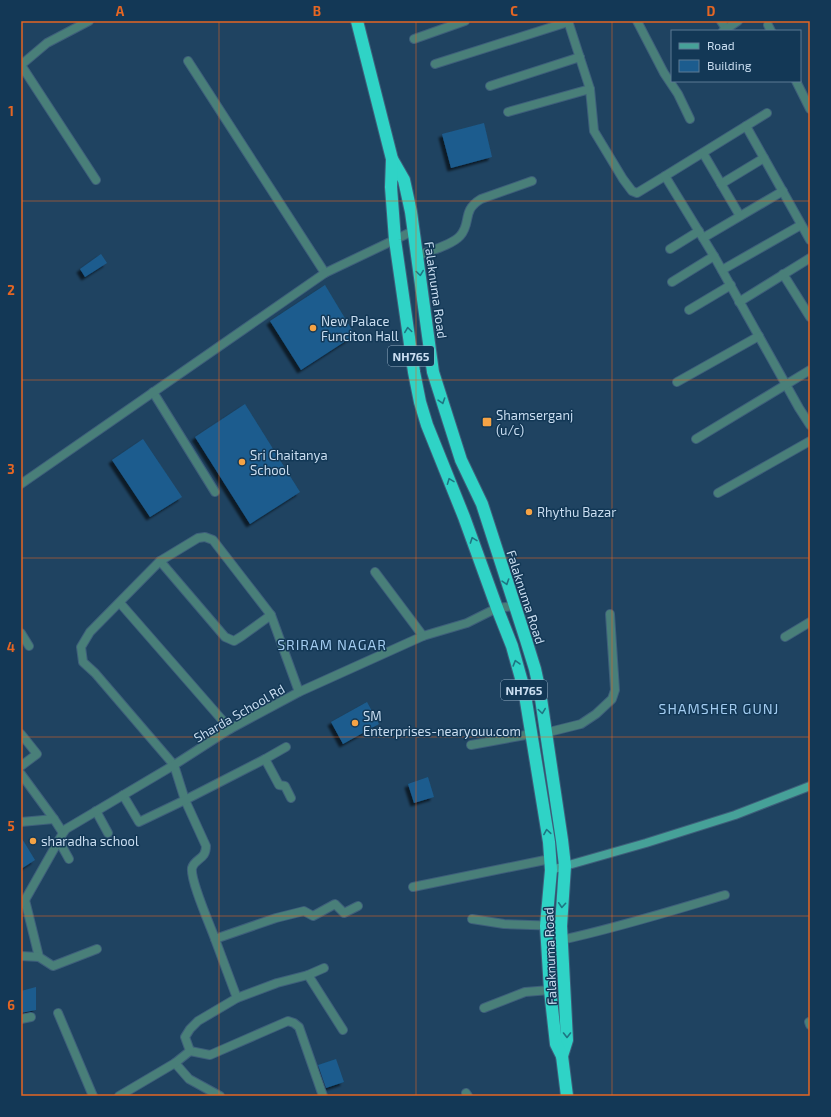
<svg xmlns="http://www.w3.org/2000/svg" width="831" height="1117" font-family="'Exo 2',sans-serif">
	<style>
		.building { fill: #1c5c8e; filter: url(#shadow) }
		.lines { fill: none; stroke-linecap: round; stroke-linejoin: round }
		.street-casing { stroke: #3e5f7b; stroke-width: 10 }
		.secondary-casing { stroke: #3e5f7b; stroke-width: 10 }
		.highway-casing { stroke: #3e5f7b; stroke-width: 14 }
		.street { stroke: #497f79; stroke-width: 8 }
		.secondary { stroke: #46a198; stroke-width: 8 }
		.highway { stroke: #2fd3c6; stroke-width: 12 }
		.oneway { stroke: #1e7683 }
		.grid { fill: none; stroke: #e56623; stroke-width: 1; stroke-opacity: 0.55 }
		.poi-dot { fill: #f5a345; stroke: #133856; stroke-width: 1.5 }
		.labels { text-anchor: middle; dominant-baseline: central; stroke-width: 3; stroke-linejoin: round; paint-order: stroke }
		.shield { fill: #133856; stroke: #92acc2; stroke-width: 1 }
		.shield-label { font-size: 12px; font-weight: bold; fill: #c9ddf0 }
		.street-label { font-size: 13px; fill: #c9ddf0; stroke: #133856 }
		.poi-label { font-size: 13px; fill: #c9ddf0; stroke: #133856; text-anchor: start }
		.neighbourhood-label { font-size: 14px; letter-spacing: 1px; fill: #a3ccf0; stroke: #133856 }
		.neatline { fill: none; stroke: #e56623; stroke-width: 1.5 }
		.grid-label { font-size: 13px; text-anchor: middle; font-weight: bold; fill: #e56623 }
	</style>
	<defs>
		<filter id="shadow"><feDropShadow dx="-3.5" dy="3.5" stdDeviation="1" flood-color="#0009"/></filter>
	</defs>
	<rect width="100%" height="100%" fill="#1f4361"/>
	<g class="building">
		<polygon points="484,123 492,157 451,168 442,134"/>
		<polygon points="101,254 107,263 85,277 80,269"/>
		<polygon points="325,285 355,335 301,370 270,321"/>
		<polygon points="245,404 300,492 250,524 195,437"/>
		<polygon points="143,439 182,497 150,517 112,460"/>
		<polygon points="367,702 379,724 343,744 331,722"/>
		<polygon points="428,777 434,797 414,803 408,784"/>
		<polygon points="21,837 35,860 21,869"/>
		<polygon points="36,987 36,1010 21,1013 21,991"/>
		<polygon points="336,1059 344,1082 326,1088 318,1065"/>
	</g>
	<g class="lines">
		<defs>
			<g id="street">
				<polyline points="568,21 590,89 594,131 623,179 632,191 637,193 665,176 746,126 764,158 721,184"/>
				<polyline points="637,21 664,73 678,94 690,119"/>
				<polyline points="721,21 726,29"/>
				<polyline points="768,25 771,31"/>
				<polyline points="723,31 738,21"/>
				<polyline points="414,39 465,21"/>
				<polyline points="188,61 325,273"/>
				<polyline points="435,64 568,22"/>
				<polyline points="21,65 96,180"/>
				<polyline points="21,65 47,43 89,21"/>
				<polyline points="796,81 810,109"/>
				<polyline points="490,86 580,57"/>
				<polyline points="508,112 590,89"/>
				<polyline points="746,126 767,113"/>
				<polyline points="703,153 740,216"/>
				<polyline points="764,158 810,240"/>
				<polyline points="665,176 714,256 799,408 810,425"/>
				<polyline points="703,238 783,191"/>
				<polyline points="670,249 699,231"/>
				<path d="M417,256C429,251 452,245 460,236C472,223 461,211 481,199L532,181"/>
				<polyline points="722,270 801,225"/>
				<polyline points="783,274 810,317"/>
				<polyline points="672,282 714,256"/>
				<polyline points="739,302 810,258"/>
				<polyline points="689,310 731,285"/>
				<polyline points="677,382 759,336"/>
				<polyline points="153,392 215,492"/>
				<polyline points="696,439 810,370"/>
				<polyline points="21,484 325,273 413,231"/>
				<polyline points="718,493 810,441"/>
				<polyline points="160,561 225,637 234,641 242,636 271,615"/>
				<polyline points="375,572 423,636"/>
				<polyline points="120,603 230,729"/>
				<polyline points="21,633 29,646"/>
				<polyline points="785,637 810,622"/>
				<path d="M299,692L271,615L213,540L205,537L198,538L160,561L90,632L81,647L83,662L95,673L174,765L185,800L206,846C206,860 195,858 192,868C190,880 210,925 215,939L276,918L304,911L313,916L335,904L344,913L358,906"/>
				<polyline points="545,733 581,724 596,714 612,699 615,690 610,614"/>
				<polyline points="21,734 37,754 21,766"/>
				<polyline points="471,745 531,734"/>
				<polyline points="265,759 286,747"/>
				<polyline points="21,774 54,819 63,833"/>
				<polyline points="123,795 139,822 185,800 265,759 279,785 285,786 291,798"/>
				<polyline points="96,811 108,833"/>
				<polyline points="21,822 54,819"/>
				<polyline points="59,841 69,859"/>
				<polyline points="413,887 550,859"/>
				<polyline points="25,900 39,957 53,966 97,949"/>
				<polyline points="21,904 25,900 63,833 66,829 174,765 230,729 299,692 423,636 467,623 497,608 514,606"/>
				<polyline points="472,919 504,924 561,926"/>
				<polyline points="215,939 237,998"/>
				<path d="M561,940C617,928 671,911 725,895"/>
				<polyline points="21,956 39,957"/>
				<polyline points="324,968 308,975 343,1030"/>
				<polyline points="484,1008 525,992 550,990"/>
				<polyline points="58,1013 93,1096"/>
				<polyline points="21,1019 31,1017"/>
				<polyline points="809,1022 810,1025"/>
				<polyline points="190,1051 210,1055 288,1021 294,1023 299,1027 323,1096"/>
				<polyline points="175,1063 189,1079 220,1096"/>
				<polyline points="466,1093 468,1096"/>
				<polyline points="119,1096 175,1063 190,1051 185,1037 190,1029 198,1021 237,998 277,983 308,975"/>
			</g>
			<polyline id="secondary" points="551,870 646,843 735,815 810,786"/>
			<g id="highway">
				<polyline points="357,21 392,159 404,180 411,212 433,372 461,460 482,504 526,640 535,669 540,692 562,840 565,866 561,926 567,1040 562,1056"/>
				<polyline points="392,159 391,187 395,240 414,372 420,402 427,425 464,517 497,608 512,646 524,689 549,842 551,870 546,926 550,990 556,1044 562,1056 567,1096"/>
			</g>
		</defs>
		<use href="#street" class="street-casing"/>
		<use href="#secondary" class="secondary-casing"/>
		<use href="#highway" class="highway-casing"/>
		<use href="#street" class="street"/>
		<use href="#secondary" class="secondary"/>
		<use href="#highway" class="highway"/>
	</g>
	<defs><path id="oneway-chevron" d="M-2-3.5L2.5 0L-2 3.5" fill="none" stroke-width="1.6" stroke-linecap="round" stroke-linejoin="round"/></defs>
	<g class="oneway">
		<use href="#oneway-chevron" transform="translate(420 273) rotate(82)"/>
		<use href="#oneway-chevron" transform="translate(408 330) rotate(-98)"/>
		<use href="#oneway-chevron" transform="translate(442 401) rotate(72)"/>
		<use href="#oneway-chevron" transform="translate(450 481) rotate(-111)"/>
		<use href="#oneway-chevron" transform="translate(473 540) rotate(-110)"/>
		<use href="#oneway-chevron" transform="translate(506 582) rotate(72)"/>
		<use href="#oneway-chevron" transform="translate(516 663) rotate(-106)"/>
		<use href="#oneway-chevron" transform="translate(542 711) rotate(82)"/>
		<use href="#oneway-chevron" transform="translate(547 832) rotate(-99)"/>
		<use href="#oneway-chevron" transform="translate(562 905) rotate(94)"/>
		<use href="#oneway-chevron" transform="translate(567 1035) rotate(90)"/>
	</g>
	<path class="grid" d="M219,21V1096M416,21V1096M612,21V1096M21,201H810M21,380H810M21,558H810M21,737H810M21,916H810"/>
	<g class="poi-dot">
		<circle cx="313" cy="328" r="4"/>
		<rect x="482" y="417" width="10" height="10" rx="2"/>
		<circle cx="242" cy="462" r="4"/>
		<circle cx="529" cy="512" r="4"/>
		<circle cx="355" cy="723" r="4"/>
		<circle cx="33" cy="841" r="4"/>
	</g>
	<g class="labels">
		<g class="shield">
			<rect x="388" y="346" width="46" height="20" rx="3"/>
			<rect x="501" y="680" width="46" height="20" rx="3"/>
		</g>
		<g class="shield-label">
			<text x="411" y="356">NH765</text>
			<text x="524" y="690">NH765</text>
		</g>
		<g class="street-label">
			<text transform="translate(436 290) rotate(82)">Falaknuma Road</text>
			<text transform="translate(526 597) rotate(72)">Falaknuma Road</text>
			<text transform="translate(239 713) rotate(-30)">Sharda School Rd</text>
			<text transform="translate(550 956) rotate(-92)">Falaknuma Road</text>
		</g>
		<g class="poi-label">
			<text x="321" y="321">New Palace<tspan x="321" dy="15">Funciton Hall</tspan></text>
			<text x="496" y="415">Shamserganj<tspan x="496" dy="15">(u/c)</tspan></text>
			<text x="250" y="455">Sri Chaitanya<tspan x="250" dy="15">School</tspan></text>
			<text x="537" y="512">Rhythu Bazar</text>
			<text x="363" y="716">SM<tspan x="363" dy="15">Enterprises-nearyouu.com</tspan></text>
			<text x="41" y="841">sharadha school</text>
		</g>
		<g class="neighbourhood-label">
			<text x="332" y="644">SRIRAM NAGAR</text>
			<text x="719" y="708">SHAMSHER GUNJ</text>
		</g>
	</g>
	<rect width="831" height="1117" fill="none" stroke="#133856" stroke-width="44"/>
	<rect x="671" y="30" width="130" height="52" fill="#133856" stroke="#5c7a94"/>
	<rect x="679" y="43" width="20" height="6" fill="#46a198" stroke="#5c7a94"/>
	<text x="707" y="50" font-size="12" fill="#c9ddf0">Road</text>
	<rect x="679" y="60" width="20" height="12" fill="#1c5c8e" stroke="#5c7a94"/>
	<text x="707" y="70" font-size="12" fill="#c9ddf0">Building</text>
	<rect x="22" y="22" width="787" height="1073" class="neatline"/>
	<g class="grid-label">
		<text x="120" y="16">A</text>
		<text x="317" y="16">B</text>
		<text x="514" y="16">C</text>
		<text x="711" y="16">D</text>
		<text x="11" y="116">1</text>
		<text x="11" y="295">2</text>
		<text x="11" y="474">3</text>
		<text x="11" y="652">4</text>
		<text x="11" y="831">5</text>
		<text x="11" y="1010">6</text>
	</g>
</svg>
